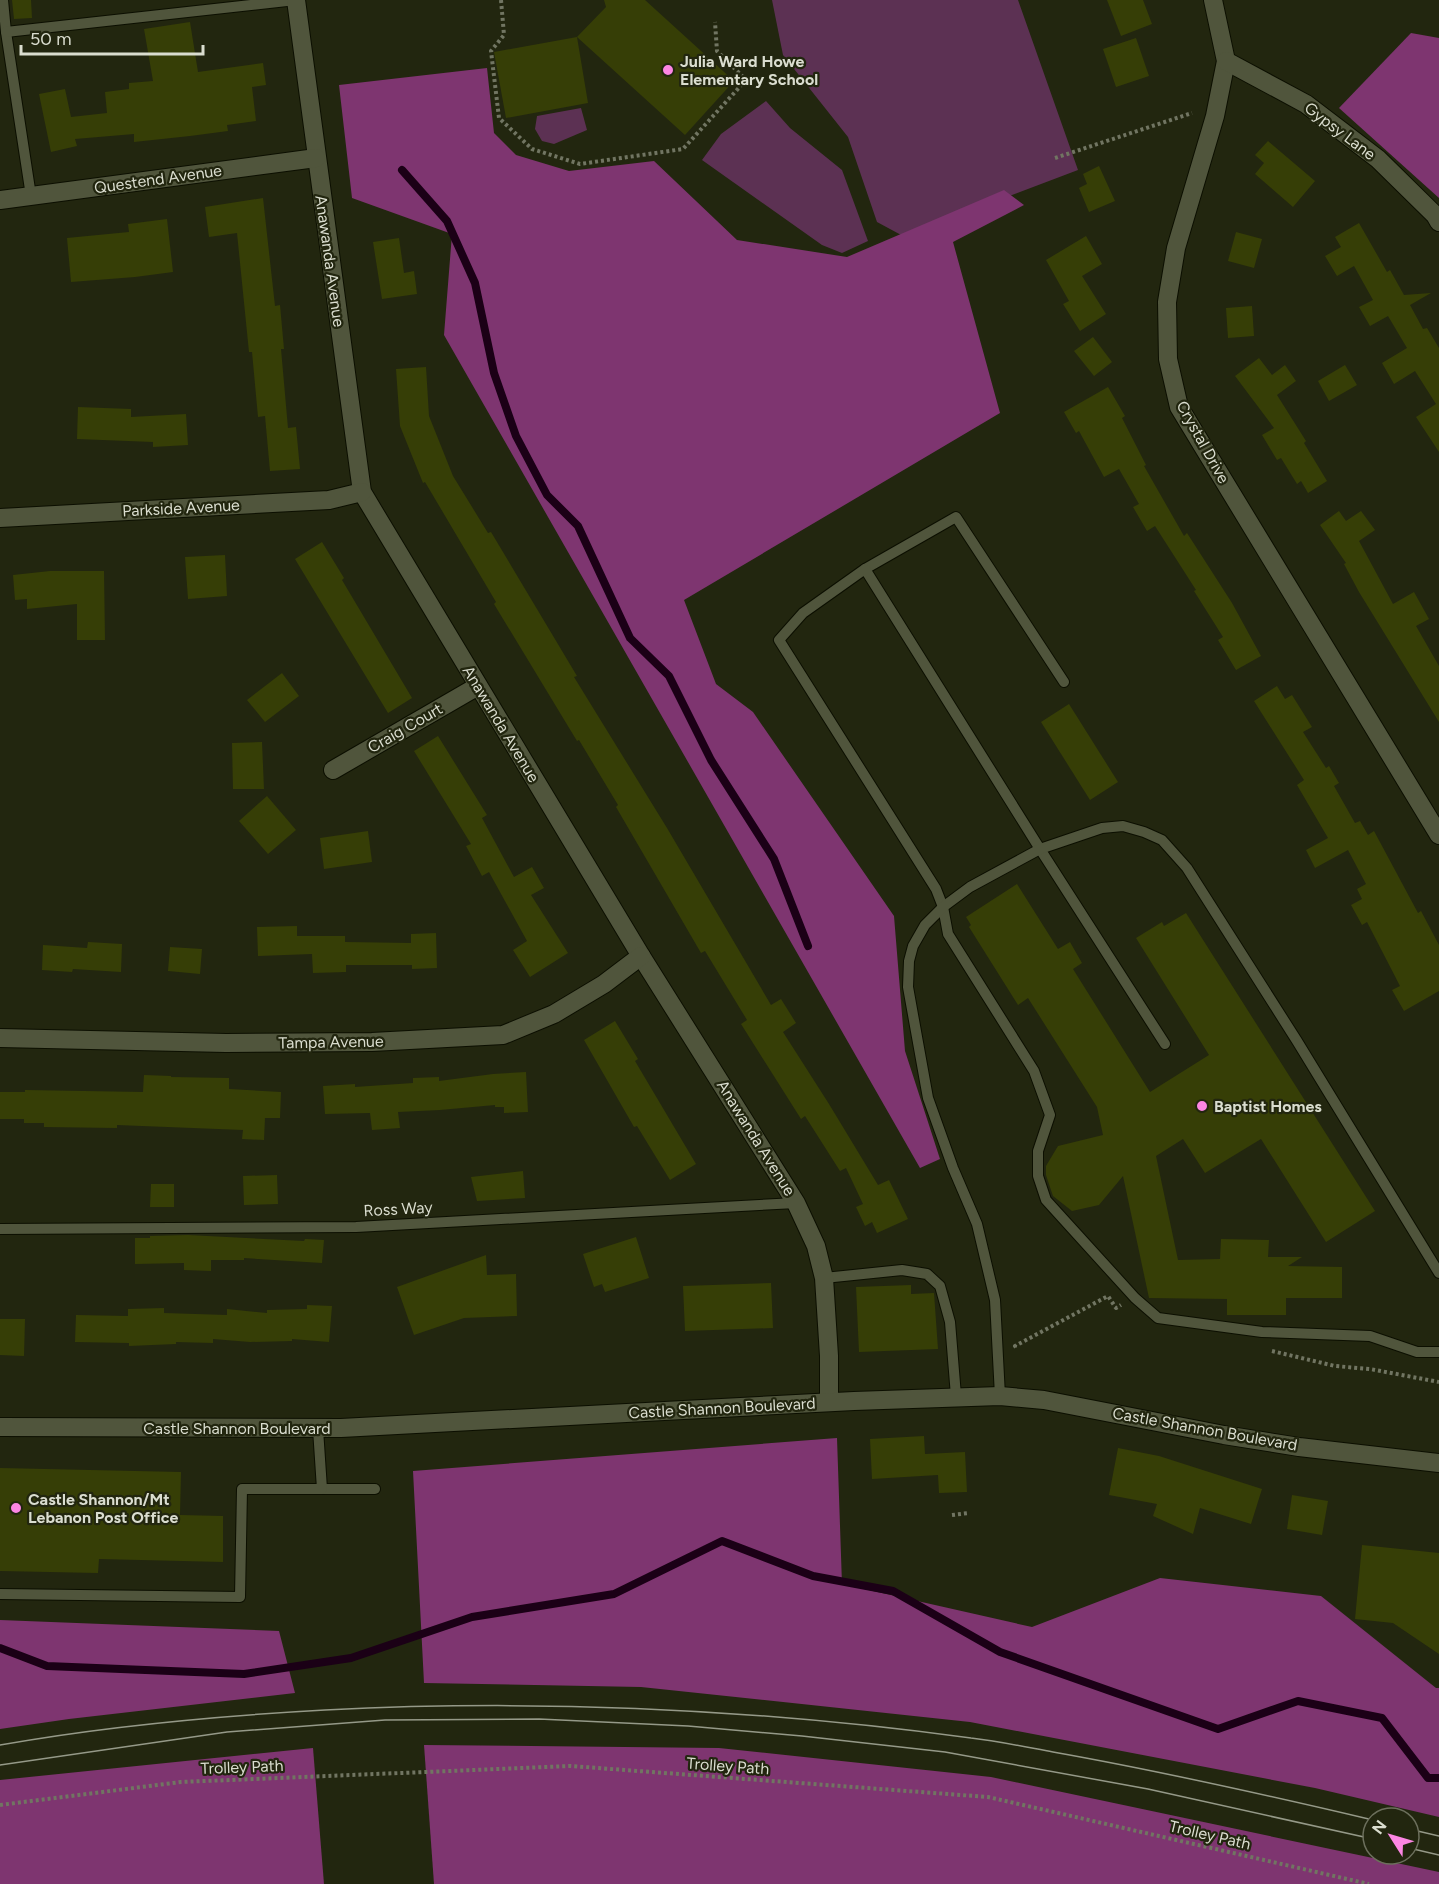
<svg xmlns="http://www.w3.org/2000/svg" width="1439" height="1884" font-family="Figtree,sans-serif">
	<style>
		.green { fill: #5c3153 }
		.forest { fill: #7e3570 }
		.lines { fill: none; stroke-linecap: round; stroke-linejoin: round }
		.stream { stroke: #1b0016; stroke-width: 8 }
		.building { fill: #363e06 }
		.service-casing { stroke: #0c0f00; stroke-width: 12 }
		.minor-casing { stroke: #0c0f00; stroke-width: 20 }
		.tertiary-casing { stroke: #0c0f00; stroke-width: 20 }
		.path { stroke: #717562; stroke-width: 4; stroke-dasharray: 3 3; stroke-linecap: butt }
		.service { stroke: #50553c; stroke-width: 10 }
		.minor { stroke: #50553c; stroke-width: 18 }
		.tertiary { stroke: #50553c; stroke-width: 18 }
		.tram { stroke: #959988; stroke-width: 1.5 }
		.poi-dot { fill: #fc86e3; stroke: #22260f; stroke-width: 2 }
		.labels { text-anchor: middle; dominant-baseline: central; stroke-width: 4.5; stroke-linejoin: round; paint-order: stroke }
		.poi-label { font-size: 16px; font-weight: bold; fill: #daddcf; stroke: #22260f; text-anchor: start }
		.street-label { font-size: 16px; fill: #daddcf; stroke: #22260f }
	</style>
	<rect width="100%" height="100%" fill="#22260f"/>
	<g class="green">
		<polygon points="772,0 1018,0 1078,170 903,236 877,222 848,137 783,55"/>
		<polygon points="766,101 790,128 842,170 868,241 842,253 822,245 702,160 721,134"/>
		<polygon points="581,108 587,130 554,144 542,141 535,129 537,116"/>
	</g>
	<g class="forest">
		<polygon points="1411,33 1439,38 1439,198 1339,108"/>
		<polygon points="487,68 494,133 516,155 569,171 654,161 737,240 847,257 1004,190 1024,205 953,242 1000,413 684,600 716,684 753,712 894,916 905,1051 940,1159 920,1168 444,335 452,234 352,198 339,85"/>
		<polygon points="837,1438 842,1584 1032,1627 1160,1578 1321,1596 1436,1688 1439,1688 1439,1817 1315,1788 970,1722 641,1687 424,1683 413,1471"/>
		<polygon points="0,1620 279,1631 295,1693 69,1719 0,1729"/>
		<polygon points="424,1745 719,1748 991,1777 1439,1872 1439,1884 434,1884"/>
		<polygon points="313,1748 324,1884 0,1884 0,1780"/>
	</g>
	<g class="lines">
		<g class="stream">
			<polyline points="402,170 447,221 475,283 494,373 516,436 547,495 578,526 630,638 669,676 711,760 774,859 808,946"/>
			<polyline points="0,1648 47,1666 244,1674 351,1658 472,1617 614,1594 722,1541 813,1576 893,1591 1000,1652 1218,1729 1298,1701 1382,1718 1428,1778 1439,1778"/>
		</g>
	</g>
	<g class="building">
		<polygon points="12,0 31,0 32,18 14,19"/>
		<polygon points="604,0 645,0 734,81 685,135 577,37 606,7"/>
		<polygon points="1107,0 1143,0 1152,24 1121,36"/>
		<polygon points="190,22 198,72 263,63 266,85 252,87 256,121 227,125 228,131 190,136 134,142 134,134 75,139 77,146 51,152 39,94 65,89 71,117 107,113 105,92 129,89 129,83 153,81 144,29"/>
		<polygon points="577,37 588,103 506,118 494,52"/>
		<polygon points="1136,38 1149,76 1116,87 1103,49"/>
		<polygon points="1268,141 1315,181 1293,207 1255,174 1264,163 1255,155"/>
		<polygon points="1099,166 1115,201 1089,212 1079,188 1087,184 1083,174"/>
		<polygon points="263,198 275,306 280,305 284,349 281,349 288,428 296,427 300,469 270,471 265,416 258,417 252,352 249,352 237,233 209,237 205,207"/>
		<polygon points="167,219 173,272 135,277 71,282 67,238 129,232 128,224"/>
		<polygon points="1359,223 1387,272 1390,270 1404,295 1431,293 1410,305 1423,329 1427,328 1439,348 1439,452 1416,417 1436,404 1415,371 1394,384 1382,363 1407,348 1388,316 1370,326 1359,307 1373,300 1354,266 1337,276 1325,256 1341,247 1335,237"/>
		<polygon points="1236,232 1262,239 1254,268 1228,261"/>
		<polygon points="1086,236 1102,264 1082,276 1106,314 1080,331 1063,304 1069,301 1046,260"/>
		<polygon points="399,238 404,273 414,271 417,294 382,299 373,242"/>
		<polygon points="1252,306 1254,336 1228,338 1226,308"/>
		<polygon points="1093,337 1112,362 1094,376 1074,351"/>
		<polygon points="1259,358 1272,375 1285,365 1296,381 1277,395 1306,441 1304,443 1327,481 1308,493 1301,481 1297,484 1281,458 1277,460 1262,435 1274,428 1235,376"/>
		<polygon points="1345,365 1357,385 1329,401 1318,381"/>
		<polygon points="426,367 429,416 453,476 488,533 491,532 577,676 574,677 667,828 771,1005 781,999 796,1023 783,1032 829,1104 878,1185 889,1180 908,1219 877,1233 872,1222 865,1226 856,1207 863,1204 846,1168 840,1171 805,1116 801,1119 741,1024 747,1020 705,951 701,953 616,807 618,805 579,740 577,741 494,604 496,602 425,482 423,483 400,426 396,369"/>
		<polygon points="1108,387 1125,416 1122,418 1146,465 1144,466 1184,536 1187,533 1232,603 1261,656 1236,670 1218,640 1223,637 1194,591 1196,590 1155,526 1147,531 1133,507 1139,504 1119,469 1104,477 1079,431 1076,433 1064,412"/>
		<polygon points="78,407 131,409 131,417 186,414 188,445 153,447 153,442 77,439"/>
		<polygon points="1339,511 1346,521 1361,511 1375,530 1359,541 1393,604 1414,592 1429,619 1416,626 1439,666 1439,722 1359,592 1344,564 1346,563 1320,525"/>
		<polygon points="322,542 344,578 342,580 412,698 388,713 295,559"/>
		<polygon points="225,555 227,596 188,599 185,557"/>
		<polygon points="50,571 104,571 105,640 77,640 77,604 27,609 27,599 15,600 13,575"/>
		<polygon points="282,673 299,696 265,722 247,700"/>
		<polygon points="1277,686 1285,699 1292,695 1312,727 1303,732 1326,768 1329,766 1339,783 1334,786 1355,823 1360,821 1368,835 1374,831 1418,913 1421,911 1439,945 1439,991 1404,1011 1392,990 1400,986 1367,922 1362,925 1351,905 1362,899 1357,889 1366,884 1348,850 1315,868 1306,850 1328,838 1297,785 1304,780 1254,701"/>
		<polygon points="1069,704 1118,782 1090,800 1041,722"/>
		<polygon points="438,736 487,815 482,818 514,877 532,867 544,888 531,895 568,953 530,977 513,950 527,941 489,872 482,876 466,846 471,844 414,751"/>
		<polygon points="262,742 264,789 233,789 232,743"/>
		<polygon points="267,796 296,830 268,854 239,821"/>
		<polygon points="368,831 372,862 324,869 320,838"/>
		<polygon points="1017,884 1058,949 1070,942 1082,963 1073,969 1150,1092 1209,1055 1136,938 1162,922 1164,926 1186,913 1375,1211 1326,1242 1261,1139 1205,1173 1183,1139 1156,1156 1178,1260 1220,1259 1221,1239 1269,1240 1268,1257 1302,1257 1288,1266 1342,1267 1342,1298 1286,1298 1286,1315 1227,1315 1227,1299 1149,1298 1123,1176 1099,1205 1072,1211 1053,1196 1046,1175 1046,1166 1058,1146 1103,1135 1097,1107 1028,998 1018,1005 969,927 971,925 966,917"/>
		<polygon points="297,926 297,936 345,936 345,942 411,943 411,934 436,933 437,968 412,969 412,965 346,965 346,972 313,973 312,954 258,956 257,927"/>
		<polygon points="88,942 122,944 121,972 73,969 72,972 42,970 43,945 87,948"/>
		<polygon points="170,947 202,949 200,974 168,971"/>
		<polygon points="615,1021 638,1059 635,1061 696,1164 670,1180 637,1126 634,1127 584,1040"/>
		<polygon points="526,1072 528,1112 504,1113 504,1107 495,1107 495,1105 440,1110 398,1112 400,1128 372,1130 370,1113 325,1114 323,1086 355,1084 355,1087 413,1083 413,1078 439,1077 439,1081 493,1074"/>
		<polygon points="144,1075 171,1076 171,1077 229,1078 229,1089 281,1092 280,1118 265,1118 264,1140 242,1139 243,1130 117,1125 117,1128 44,1127 44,1123 24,1123 24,1119 0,1119 0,1092 25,1092 25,1090 143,1092"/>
		<polygon points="523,1171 525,1198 477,1201 471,1177"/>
		<polygon points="277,1175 278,1204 244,1205 243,1176"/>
		<polygon points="151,1184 174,1184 174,1207 150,1207"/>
		<polygon points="188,1235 304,1241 305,1239 324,1240 322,1263 244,1258 244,1260 211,1260 211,1271 184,1270 184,1263 135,1264 135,1238 150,1238 150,1236"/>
		<polygon points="636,1237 649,1278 605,1292 602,1284 594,1287 583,1254"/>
		<polygon points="486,1255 487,1275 516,1274 517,1316 464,1318 414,1335 397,1287"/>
		<polygon points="771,1283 773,1328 685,1331 683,1286"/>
		<polygon points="911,1285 911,1294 934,1293 938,1349 859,1352 856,1287"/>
		<polygon points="307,1305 332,1306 329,1342 292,1339 292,1341 250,1342 213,1339 213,1343 176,1342 176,1344 129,1346 129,1343 75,1342 76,1315 128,1316 128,1309 164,1308 164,1313 227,1315 227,1309 267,1313 267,1310 307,1309"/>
		<polygon points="0,1319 25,1319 24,1356 0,1355"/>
		<polygon points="924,1436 925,1454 965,1452 967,1492 939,1493 938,1475 872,1479 870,1439"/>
		<polygon points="1118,1448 1159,1456 1262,1489 1251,1524 1200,1508 1193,1534 1153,1516 1157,1504 1109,1495"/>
		<polygon points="0,1468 181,1472 180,1515 223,1516 223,1562 99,1559 98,1573 0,1571"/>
		<polygon points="1292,1495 1328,1501 1322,1535 1287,1529"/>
		<polygon points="1362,1545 1439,1553 1439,1654 1393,1623 1355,1619"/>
	</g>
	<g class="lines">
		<defs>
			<g id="service">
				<polyline points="3,0 6,32 31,196"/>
				<polyline points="6,32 296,0"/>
				<polyline points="865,569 956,517 1064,682"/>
				<polyline points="1165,1044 1040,849 865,569 803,613 779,640 936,889 943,907 948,934 1034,1071 1050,1115 1038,1151 1038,1176 1046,1200 1135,1298 1158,1318 1262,1332 1370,1336 1417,1352 1439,1352"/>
				<polyline points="0,1229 356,1227 796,1203"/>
				<polyline points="824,1278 902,1270 927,1274 940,1286 950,1322 956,1396"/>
				<polyline points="1000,1396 995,1300 977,1224 953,1168 928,1098 908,987 909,961 913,946 925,925 943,907 970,887 1040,849 1102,828 1123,826 1144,832 1162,840 1187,868 1297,1041 1439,1273"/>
				<polyline points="322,1489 375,1489"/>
				<polyline points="0,1594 240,1597 242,1489 322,1489 318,1429"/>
			</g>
			<g id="minor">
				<polyline points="296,0 362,492 641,956 796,1203 816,1246 824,1278 829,1356 829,1402"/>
				<polyline points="1213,0 1226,61 1215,116 1176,248 1167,302 1168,359 1179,407 1439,835"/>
				<polyline points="1226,61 1306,104 1378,159 1435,215 1439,222"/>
				<polyline points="0,200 316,158"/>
				<polyline points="0,518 329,500 362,492"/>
				<polyline points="333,770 478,686"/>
				<polyline points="0,1038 226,1043 372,1042 503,1035 554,1014 604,984 641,956"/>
			</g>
			<polyline id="tertiary" points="0,1427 341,1428 854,1401 1000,1396 1044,1400 1224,1435 1299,1447 1439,1463"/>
		</defs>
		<use href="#service" class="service-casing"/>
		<use href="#minor" class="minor-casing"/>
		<use href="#tertiary" class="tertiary-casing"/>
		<g class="path">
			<polyline points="501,0 504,35 491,51 499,118 532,149 580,164 683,149 746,80 717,51 715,22"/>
			<polyline points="1055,158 1192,113"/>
			<polyline points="1016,1347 1015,1346 1108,1296 1116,1308 1121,1305"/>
			<polyline points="1272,1351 1335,1366 1370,1369 1439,1382"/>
			<polyline points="952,1515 969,1513"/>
			<polyline points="0,1805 181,1782 571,1766 988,1797 1369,1884"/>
		</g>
		<use href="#service" class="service"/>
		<use href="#minor" class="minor"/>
		<use href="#tertiary" class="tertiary"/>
		<g class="tram">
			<path d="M0,1745C107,1726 216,1716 325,1710C540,1699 757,1709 971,1738C998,1741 1026,1747 1053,1752C1160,1771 1267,1795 1373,1820"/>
			<polyline points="0,1765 227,1732 385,1720 539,1719 688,1726 802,1736 945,1752 1148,1789 1373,1839"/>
			<polyline points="1409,1829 1439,1836"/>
			<polyline points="1409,1848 1439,1855"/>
		</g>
	</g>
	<g class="poi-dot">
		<circle cx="668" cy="70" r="6"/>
		<circle cx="1202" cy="1106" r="6"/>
		<circle cx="16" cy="1508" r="6"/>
	</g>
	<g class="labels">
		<g class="poi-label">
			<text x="680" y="61">Julia Ward Howe<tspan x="680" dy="18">Elementary School</tspan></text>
			<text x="1214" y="1106">Baptist Homes</text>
			<text x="28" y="1499">Castle Shannon/Mt<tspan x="28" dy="18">Lebanon Post Office</tspan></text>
		</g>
		<g class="street-label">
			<text transform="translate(1340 131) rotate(37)">Gypsy Lane</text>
			<text transform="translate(158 179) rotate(-8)">Questend Avenue</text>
			<text transform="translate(330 261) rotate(82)">Anawanda Avenue</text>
			<text transform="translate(1203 442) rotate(61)">Crystal Drive</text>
			<text transform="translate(181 508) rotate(-3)">Parkside Avenue</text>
			<text transform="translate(501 724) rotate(59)">Anawanda Avenue</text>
			<text transform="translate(405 728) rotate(-30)">Craig Court</text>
			<text transform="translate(331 1042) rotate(-1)">Tampa Avenue</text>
			<text transform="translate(756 1138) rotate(58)">Anawanda Avenue</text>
			<text transform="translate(398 1209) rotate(-3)">Ross Way</text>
			<text transform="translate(722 1408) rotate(-3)">Castle Shannon Boulevard</text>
			<text x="237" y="1428">Castle Shannon Boulevard</text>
			<text transform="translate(1205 1429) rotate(10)">Castle Shannon Boulevard</text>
			<text transform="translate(728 1766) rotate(4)">Trolley Path</text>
			<text transform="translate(242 1767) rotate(-2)">Trolley Path</text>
			<text transform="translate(1210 1835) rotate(13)">Trolley Path</text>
		</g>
	</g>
	<g transform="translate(1391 1836) rotate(307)"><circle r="28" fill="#22260f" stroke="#6c6f5c" stroke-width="1.5"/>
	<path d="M0-4.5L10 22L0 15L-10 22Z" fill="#fc86e3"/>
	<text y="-9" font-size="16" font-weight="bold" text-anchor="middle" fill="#daddcf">N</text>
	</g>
	<path d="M21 45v9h182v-9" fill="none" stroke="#daddcf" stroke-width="3"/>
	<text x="30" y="45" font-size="18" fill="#daddcf" stroke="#22260f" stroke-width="4.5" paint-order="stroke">50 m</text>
</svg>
